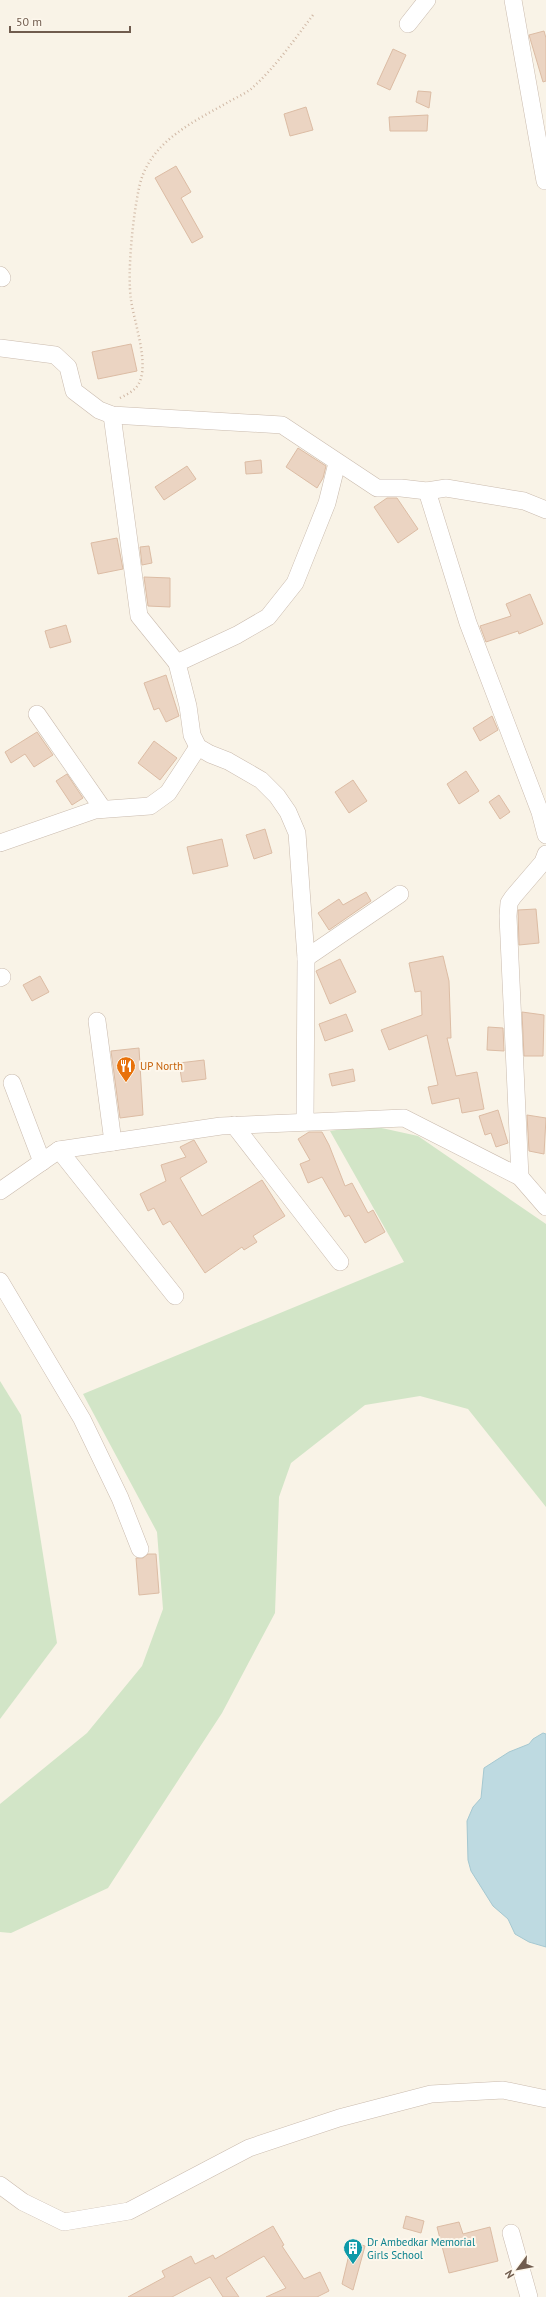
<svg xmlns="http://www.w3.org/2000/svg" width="546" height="2297" font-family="'PT Sans',sans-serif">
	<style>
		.green { fill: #d2e5c7 }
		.water { fill: #bedae1; stroke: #a5c8d1 }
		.building { fill: #ebd4c2; stroke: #dcbca4 }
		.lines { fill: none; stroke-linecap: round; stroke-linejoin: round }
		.minor-casing { stroke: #cabbae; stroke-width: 18 }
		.path { stroke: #d0b8a5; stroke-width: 2.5; stroke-dasharray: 1 3; stroke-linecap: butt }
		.minor { stroke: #fff; stroke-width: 17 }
		.labels { text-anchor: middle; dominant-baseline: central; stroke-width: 4; stroke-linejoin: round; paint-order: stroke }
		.food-label { font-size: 11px; fill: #c56008; stroke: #fdf7ec; text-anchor: start }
		.culture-label { font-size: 11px; fill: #0d838f; stroke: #fdf7ec; text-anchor: start }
	</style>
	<rect width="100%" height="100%" fill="#f9f3e7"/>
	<g class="green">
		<polygon points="368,1125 418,1136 546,1224 546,1507 468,1409 420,1396 365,1405 291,1463 279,1497 275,1613 222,1713 108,1888 11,1933 0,1932 0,1804 87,1733 142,1666 163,1609 157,1532 83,1394 404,1262 330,1131"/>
		<polygon points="0,1381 21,1415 57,1643 0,1719"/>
	</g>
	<polygon class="water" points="543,1733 546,1734 546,1947 529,1942 515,1934 508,1919 493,1906 471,1871 468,1860 467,1821 473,1807 481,1798 484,1768 509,1752 529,1744 533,1739"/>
	<g class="building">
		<polygon points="544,31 546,38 546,81 543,82 529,35"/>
		<polygon points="393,49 406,55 390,90 377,84"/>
		<polygon points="418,91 431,92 429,108 416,102"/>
		<polygon points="306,107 313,130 290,136 284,114"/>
		<polygon points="428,115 427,131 390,131 389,117"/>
		<polygon points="176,166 191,192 181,198 203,237 192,243 155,178"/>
		<polygon points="131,344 137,371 98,379 92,352"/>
		<polygon points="298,448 326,466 323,478 317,488 286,467"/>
		<polygon points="261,460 262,473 246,474 245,462"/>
		<polygon points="187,466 196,479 164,500 155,487"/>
		<polygon points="387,498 397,498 418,529 398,543 374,507"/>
		<polygon points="117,538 123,569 98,574 91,543"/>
		<polygon points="149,546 152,563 142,565 140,547"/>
		<polygon points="144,577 170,578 170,607 148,606"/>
		<polygon points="530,594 543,624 519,634 518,631 486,642 480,626 511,616 506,604"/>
		<polygon points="66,625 71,642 50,648 45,631"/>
		<polygon points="166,675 179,716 166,722 159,708 154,710 144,683"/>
		<polygon points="492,716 498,730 480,741 473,728"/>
		<polygon points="37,732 53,755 34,767 25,754 11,763 5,752"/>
		<polygon points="154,741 177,758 160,780 138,763"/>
		<polygon points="466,771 479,791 459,804 447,784"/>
		<polygon points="67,774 83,798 72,805 56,781"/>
		<polygon points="353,780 367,801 349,813 335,792"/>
		<polygon points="499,795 510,812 500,819 489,802"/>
		<polygon points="265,829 272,853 254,859 246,835"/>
		<polygon points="222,839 228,866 193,874 187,847"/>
		<polygon points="366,892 371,901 329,930 318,913 339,899 343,905"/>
		<polygon points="536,909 539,943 519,945 518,910"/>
		<polygon points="443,956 449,981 451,1038 447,1038 456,1076 477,1072 484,1109 462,1113 459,1098 432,1104 428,1087 438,1085 427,1035 389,1050 381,1030 422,1015 421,991 415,992 409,963"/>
		<polygon points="340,959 356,992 330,1004 316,971"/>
		<polygon points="40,976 49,992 32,1001 23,985"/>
		<polygon points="522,1012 544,1015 543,1056 524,1056"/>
		<polygon points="346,1014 353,1031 325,1041 319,1024"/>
		<polygon points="488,1027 503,1028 504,1051 487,1050"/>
		<polygon points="139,1048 143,1115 120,1118 111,1051"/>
		<polygon points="204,1060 206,1079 182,1082 179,1063"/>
		<polygon points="353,1069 355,1081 332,1086 329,1074"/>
		<polygon points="498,1110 508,1143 496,1147 491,1133 485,1135 479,1116"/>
		<polygon points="527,1115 546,1118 544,1154 529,1151"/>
		<polygon points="309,1132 322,1132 329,1145 345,1186 352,1183 368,1213 373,1210 385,1232 365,1243 349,1215 345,1217 322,1177 308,1183 300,1164 310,1160 298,1139"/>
		<polygon points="194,1140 207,1162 180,1178 202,1216 262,1180 285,1216 253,1236 257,1242 244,1250 242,1247 205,1273 170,1221 163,1225 154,1208 148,1211 140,1194 166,1181 161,1165 186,1157 180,1147"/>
		<polygon points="148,1554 156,1554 159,1593 139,1595 136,1558 143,1558"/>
		<polygon points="406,2216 424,2221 421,2233 403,2228"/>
		<polygon points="459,2222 463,2234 490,2227 498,2261 449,2273 437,2227"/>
		<polygon points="273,2226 284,2245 282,2246 304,2279 320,2272 329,2291 317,2297 266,2297 286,2288 264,2256 226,2278 239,2297 223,2297 210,2277 172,2297 128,2297 165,2277 162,2271 191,2256 195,2264 213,2255 215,2259"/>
		<polygon points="352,2242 365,2246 353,2290 342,2284"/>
	</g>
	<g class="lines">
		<defs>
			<g id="minor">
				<polyline points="513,0 545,181"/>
				<polyline points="408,24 427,0"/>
				<polyline points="0,275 2,278"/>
				<polyline points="0,348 55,355 68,367 74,391 99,410 112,415 282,425 377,488 401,488 427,491 446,488 524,501 546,510"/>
				<polyline points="112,415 139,616 177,663"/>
				<polyline points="427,491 468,623 540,812 546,835"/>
				<polyline points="37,714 103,809"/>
				<polyline points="0,843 95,810 150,806 168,793 198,747"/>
				<polyline points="306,958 400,894"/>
				<polyline points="0,978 2,977"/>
				<polyline points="97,1021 113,1142"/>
				<polyline points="12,1083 42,1162"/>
				<polyline points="305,1122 306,958 297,833 288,812 277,796 261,780 228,761 210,754 198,747 192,735 188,706 177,663 237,635 268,617 295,583 327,503 337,463"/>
				<polyline points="234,1125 340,1262"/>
				<polyline points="59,1150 175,1296"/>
				<polyline points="520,1177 508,916 509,903 513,897 543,862 546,854"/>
				<polyline points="0,1191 59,1150 221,1126 404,1118 520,1177 546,1207"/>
				<polyline points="0,1281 82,1419 120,1498 140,1549"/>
				<polyline points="0,2185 23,2202 64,2222 129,2211 249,2148 339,2118 431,2094 503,2090 546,2099"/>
				<polyline points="511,2233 529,2297"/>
			</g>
		</defs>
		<use href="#minor" class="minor-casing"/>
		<path class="path" d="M120,398C130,393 138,389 141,378C147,357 134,321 131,300C127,272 133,216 139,188C148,144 189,124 225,104C233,99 243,95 251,89C275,68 294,40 313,15"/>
		<use href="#minor" class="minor"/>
	</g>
	<defs>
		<symbol id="restaurant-pin" viewBox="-11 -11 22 30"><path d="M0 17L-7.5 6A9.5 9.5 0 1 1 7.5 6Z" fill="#e8710a" stroke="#fdf7ec"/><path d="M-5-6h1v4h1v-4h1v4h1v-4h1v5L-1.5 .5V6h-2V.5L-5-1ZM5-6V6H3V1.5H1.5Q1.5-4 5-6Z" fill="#fff"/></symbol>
		<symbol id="building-pin" viewBox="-11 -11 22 30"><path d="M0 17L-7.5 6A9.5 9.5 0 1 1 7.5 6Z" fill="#0f9aa8" stroke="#fdf7ec"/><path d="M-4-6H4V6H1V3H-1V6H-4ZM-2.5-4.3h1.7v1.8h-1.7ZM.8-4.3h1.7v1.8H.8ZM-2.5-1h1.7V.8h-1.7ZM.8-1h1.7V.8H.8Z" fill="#fff"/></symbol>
	</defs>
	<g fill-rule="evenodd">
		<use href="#restaurant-pin" x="115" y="1055" width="22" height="30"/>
		<use href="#building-pin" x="342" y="2237" width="22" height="30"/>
	</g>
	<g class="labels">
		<g class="food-label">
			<text x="140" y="1066">UP North</text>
		</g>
		<g class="culture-label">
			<text x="367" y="2242">Dr Ambedkar Memorial<tspan x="367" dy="13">Girls School</tspan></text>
		</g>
	</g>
	<g transform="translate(518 2269) rotate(238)" stroke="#fdf7ec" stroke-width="3" paint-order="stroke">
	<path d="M0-3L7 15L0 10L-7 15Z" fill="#705c4e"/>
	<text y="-6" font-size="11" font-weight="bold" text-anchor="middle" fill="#705c4e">N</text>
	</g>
	<path d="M10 26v6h120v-6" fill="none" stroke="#705c4e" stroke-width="2"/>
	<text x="16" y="26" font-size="12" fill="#705c4e" stroke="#fdf7ec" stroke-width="3" paint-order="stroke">50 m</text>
</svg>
